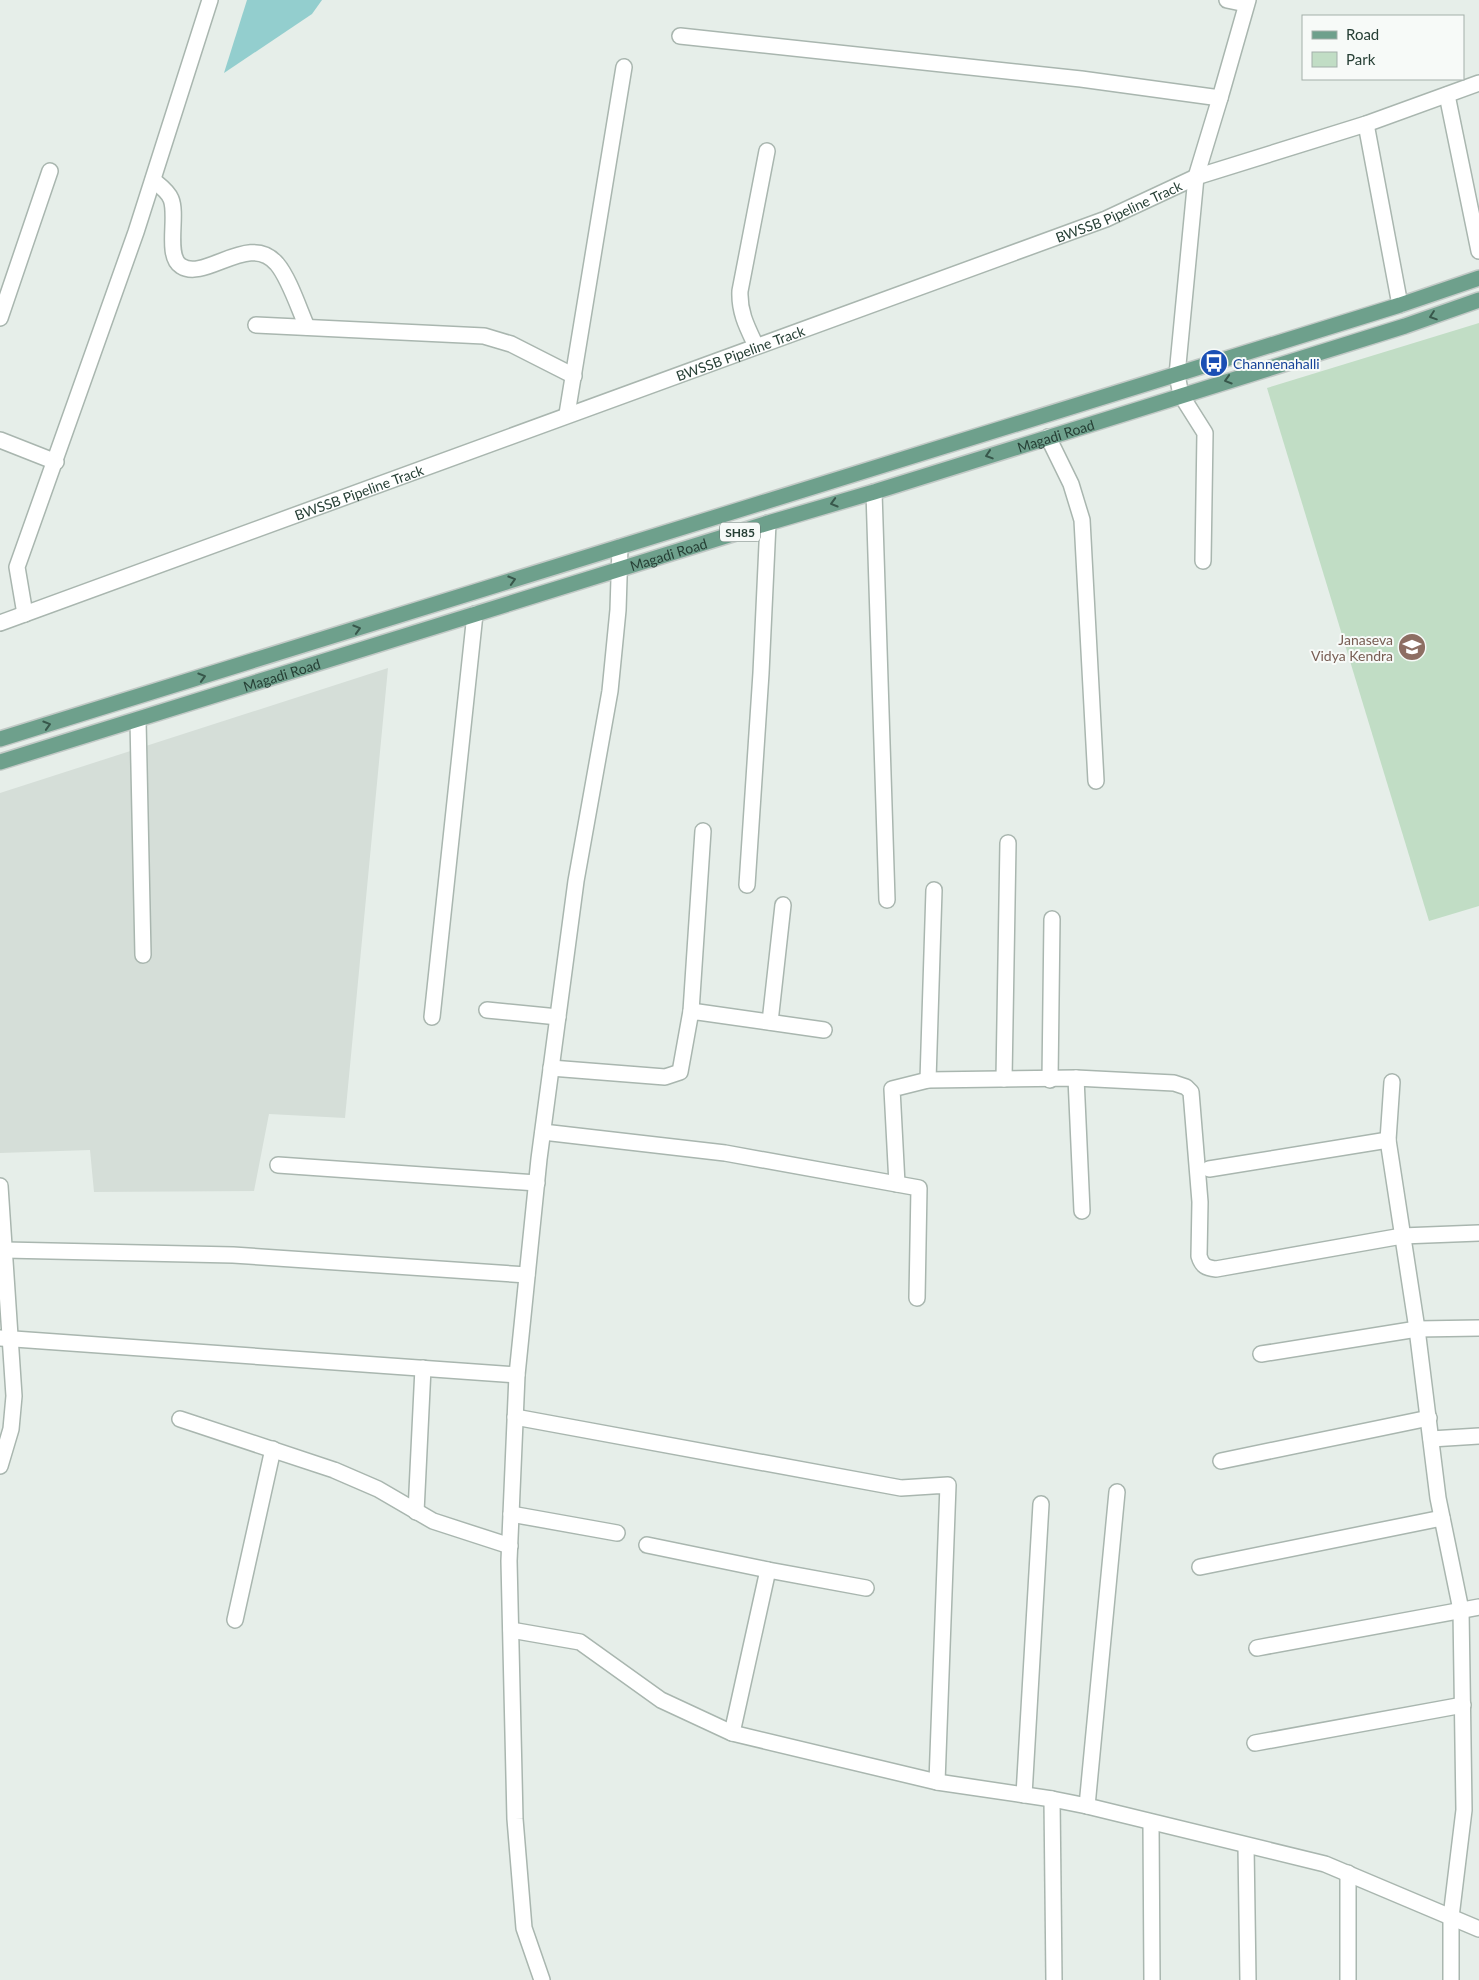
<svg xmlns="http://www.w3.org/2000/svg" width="1479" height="1980" font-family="Lato,sans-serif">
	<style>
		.built { fill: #d5ded8 }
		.green { fill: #c1ddc5 }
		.water { fill: #93cece }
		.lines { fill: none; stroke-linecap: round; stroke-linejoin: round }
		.minor-casing { stroke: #a9b6af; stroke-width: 18 }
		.major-casing { stroke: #c2c9c6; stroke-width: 18 }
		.minor { stroke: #fff; stroke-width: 15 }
		.major { stroke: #6ea08c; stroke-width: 15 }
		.oneway { stroke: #38574b }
		.labels { text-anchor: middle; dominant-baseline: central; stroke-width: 4; stroke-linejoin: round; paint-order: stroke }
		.shield { fill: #f7faf8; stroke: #657770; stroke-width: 1 }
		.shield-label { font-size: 12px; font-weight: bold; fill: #263f35 }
		.street-label { font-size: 14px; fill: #263f35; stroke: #f7faf8 }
		.transit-label { font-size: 14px; fill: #164399; stroke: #f7faf8; text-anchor: start }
		.education-label { font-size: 14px; fill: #785e54; stroke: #f7faf8; text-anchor: end }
	</style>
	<rect width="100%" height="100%" fill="#e6eee9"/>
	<polygon class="built" points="388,668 345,1118 269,1114 254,1191 94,1192 90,1150 0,1153 0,793"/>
	<polygon class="green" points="1479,323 1479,906 1429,921 1267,388"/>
	<polygon class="water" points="247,0 322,0 312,14 224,73"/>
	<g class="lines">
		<defs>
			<g id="minor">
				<polyline points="1227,0 1246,4"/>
				<polyline points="680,36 1081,79 1220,98 1248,0"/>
				<polyline points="1447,95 1479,251"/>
				<polyline points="1366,124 1400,305"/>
				<path d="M153,180C159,185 168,191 171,199C178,216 165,256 181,266C205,282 250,231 277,264C289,278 299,309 307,327"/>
				<polyline points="0,318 50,171"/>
				<polyline points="256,325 484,336 511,344 574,376"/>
				<path d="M756,346C747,327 739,312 740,291L767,151"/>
				<polyline points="567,414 624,67"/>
				<polyline points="1048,437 1071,484 1082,520 1096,781"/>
				<polyline points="0,440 56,462"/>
				<polyline points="874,492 887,900"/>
				<polyline points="1203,561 1205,433 1181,395 1177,375 1196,177 1220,98"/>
				<polyline points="25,614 17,567 136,232 210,0"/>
				<path id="s1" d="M0,623L1106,219L1196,177L1366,124L1479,83"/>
				<polyline points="138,720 143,955"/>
				<polyline points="747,885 761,673 768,523"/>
				<polyline points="487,1010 558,1017"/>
				<polyline points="691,1011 703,831"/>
				<polyline points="432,1017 475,614"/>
				<polyline points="770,1022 783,905"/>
				<polyline points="551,1068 665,1077 680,1072 691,1011 824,1030"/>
				<polyline points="1076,1078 1082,1211"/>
				<polyline points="1004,1079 1008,843"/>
				<polyline points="928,1080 934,890"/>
				<polyline points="1050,1080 1052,919"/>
				<polyline points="1392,1082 1388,1140 1417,1329 1438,1498 1461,1610 1464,1810 1451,1917 1451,1980"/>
				<polyline points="543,1132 725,1153 919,1188 917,1298"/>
				<polyline points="278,1165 537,1183"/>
				<polyline points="1209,1169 1388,1140"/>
				<path d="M897,1184L892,1089L928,1080L1076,1078L1174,1083L1186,1087L1191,1092L1200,1202L1199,1256C1202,1266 1206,1268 1216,1269L1402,1236L1479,1233"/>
				<polyline points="0,1186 14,1396 11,1429 0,1466"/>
				<polyline points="5,1250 233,1255 527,1275"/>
				<polyline points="0,1338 517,1375"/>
				<polyline points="1261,1354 1417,1329 1479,1328"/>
				<polyline points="515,1417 901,1488 948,1485 937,1782"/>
				<polyline points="180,1419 334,1470 378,1489 433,1521 510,1546"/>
				<polyline points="1431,1439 1479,1436"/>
				<polyline points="1221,1461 1429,1418"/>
				<polyline points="416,1512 423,1368"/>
				<polyline points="511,1514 617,1533"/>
				<polyline points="647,1545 768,1570 866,1588"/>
				<polyline points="1200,1567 1442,1518"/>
				<polyline points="235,1620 273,1449"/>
				<polyline points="511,1630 580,1642 661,1700 732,1733 937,1782 1052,1799 1087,1806 1325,1864 1479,1929"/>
				<polyline points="1257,1648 1479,1607"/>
				<polyline points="732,1733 768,1570"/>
				<polyline points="1255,1743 1463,1705"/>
				<polyline points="1024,1795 1041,1504"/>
				<polyline points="1052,1799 1054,1980"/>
				<polyline points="1087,1806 1117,1492"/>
				<polyline points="1151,1823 1152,1980"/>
				<polyline points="1246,1846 1248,1980"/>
				<polyline points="1348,1873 1348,1980"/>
				<polyline points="542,1980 524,1928 515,1819 509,1561 517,1375 539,1159 576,881 610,691 618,610 620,547"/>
			</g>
			<g id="major">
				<polyline points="0,739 1400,305 1479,278"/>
				<path id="s2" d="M0,762L768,523L874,492L1405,326L1479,300"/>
			</g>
		</defs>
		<use href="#minor" class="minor-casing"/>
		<use href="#major" class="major-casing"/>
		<use href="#minor" class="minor"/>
		<use href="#major" class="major"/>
	</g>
	<defs><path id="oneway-chevron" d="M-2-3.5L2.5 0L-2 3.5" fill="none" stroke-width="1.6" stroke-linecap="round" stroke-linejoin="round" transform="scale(1.25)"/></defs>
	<g class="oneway">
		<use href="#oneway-chevron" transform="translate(1433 316) rotate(161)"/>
		<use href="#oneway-chevron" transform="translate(1228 380) rotate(163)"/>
		<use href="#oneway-chevron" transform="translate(989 455) rotate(162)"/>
		<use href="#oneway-chevron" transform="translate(834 503) rotate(164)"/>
		<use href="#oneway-chevron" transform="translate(512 580) rotate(-17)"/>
		<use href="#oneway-chevron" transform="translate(357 629) rotate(-17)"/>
		<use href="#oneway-chevron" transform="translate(202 677) rotate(-17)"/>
		<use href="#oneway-chevron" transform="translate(47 725) rotate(-17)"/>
	</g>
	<defs>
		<symbol id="bus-disc" viewBox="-11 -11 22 22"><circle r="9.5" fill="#1a4fb4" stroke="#f7faf8"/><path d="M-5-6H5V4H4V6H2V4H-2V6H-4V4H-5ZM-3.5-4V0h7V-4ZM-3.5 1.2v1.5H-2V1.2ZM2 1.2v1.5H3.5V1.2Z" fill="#fff"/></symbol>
		<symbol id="school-disc" viewBox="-11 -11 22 22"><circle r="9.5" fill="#8d6e63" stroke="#f7faf8"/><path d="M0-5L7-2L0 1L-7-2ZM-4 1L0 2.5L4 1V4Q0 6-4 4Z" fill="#fff"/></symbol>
	</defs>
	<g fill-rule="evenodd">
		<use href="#bus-disc" x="1198" y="347" width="32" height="32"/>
		<use href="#school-disc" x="1396" y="631" width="32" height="32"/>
	</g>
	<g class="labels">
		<rect class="shield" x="720" y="522.5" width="40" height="19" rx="4"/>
		<g class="shield-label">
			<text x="740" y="532">SH85</text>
		</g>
		<g class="street-label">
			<text stroke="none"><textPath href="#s1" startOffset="1192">BWSSB Pipeline Track</textPath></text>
			<text stroke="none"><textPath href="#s1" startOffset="788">BWSSB Pipeline Track</textPath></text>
			<text stroke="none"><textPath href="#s2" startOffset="1105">Magadi Road</textPath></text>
			<text stroke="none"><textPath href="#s1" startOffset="382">BWSSB Pipeline Track</textPath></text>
			<text stroke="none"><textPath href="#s2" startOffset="700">Magadi Road</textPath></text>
			<text stroke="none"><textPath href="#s2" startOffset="295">Magadi Road</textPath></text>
		</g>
		<g class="transit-label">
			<text x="1233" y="363">Channenahalli</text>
		</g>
		<g class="education-label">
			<text x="1393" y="639">Janaseva<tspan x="1393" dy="16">Vidya Kendra</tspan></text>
		</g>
	</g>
	<rect x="1302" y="15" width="162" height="65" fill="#f7faf8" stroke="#a3afaa"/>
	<rect x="1312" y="31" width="25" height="8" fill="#6ea08c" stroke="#a3afaa"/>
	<text x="1346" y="40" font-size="15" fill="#263f35">Road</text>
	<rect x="1312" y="52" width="25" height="15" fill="#c1ddc5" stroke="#a3afaa"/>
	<text x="1346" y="65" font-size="15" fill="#263f35">Park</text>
</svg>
